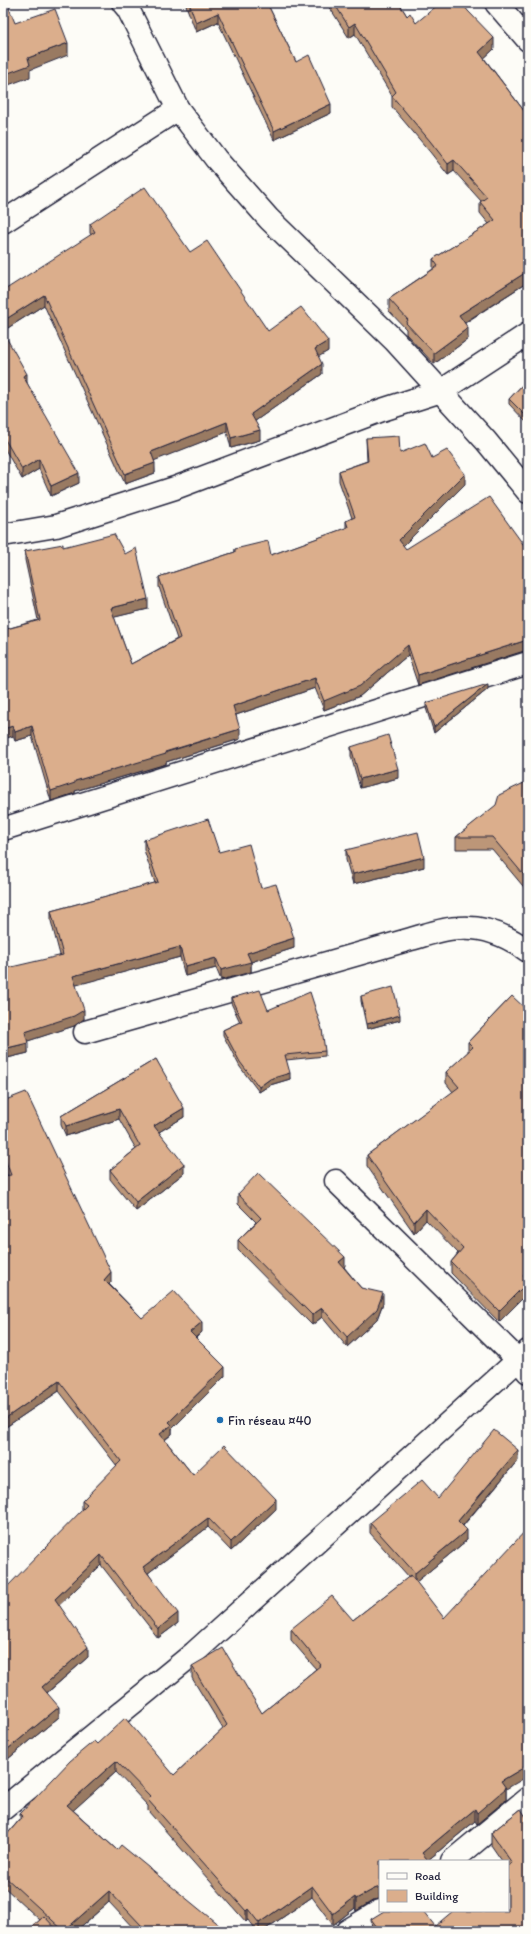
<svg xmlns="http://www.w3.org/2000/svg" width="531" height="1934" font-family="Itim,sans-serif">
	<style>
		.lines { fill: none; stroke-linecap: round; stroke-linejoin: round }
		.minor-casing { stroke: #22223b; stroke-width: 25 }
		.minor { stroke: #fdfcf7; stroke-width: 22 }
		.wall { fill: #bc9678; stroke: #22223b }
		.shaded-wall { fill: #997a62; stroke: #22223b }
		.building { fill: #dbae8c; stroke: #22223b }
		.poi-dot { fill: #1f6fb2; stroke: #fdfcf7; stroke-width: 1.5 }
		.labels { text-anchor: middle; dominant-baseline: central; stroke-width: 3.5; stroke-linejoin: round; paint-order: stroke }
		.poi-label { font-size: 13px; fill: #22223b; stroke: #fdfcf7; text-anchor: start }
	</style>
	<rect width="100%" height="100%" fill="#fdfcf7"/>
	<filter id="ink" filterUnits="userSpaceOnUse"><feTurbulence type="fractalNoise" baseFrequency=".025" numOctaves="2"/><feDisplacementMap in="SourceGraphic" scale="8" xChannelSelector="R" yChannelSelector="G"/><feConvolveMatrix kernelMatrix="1 2 1 2 8 2 1 2 1" color-interpolation-filters="sRGB"/></filter>
	<g filter="url(#ink)">
		<g class="lines">
			<defs>
				<g id="minor">
					<polyline points="123,3 128,9 178,109 216,159 269,219 395,341 486,441 528,492"/>
					<polyline points="496,3 528,40"/>
					<polyline points="3,222 178,109"/>
					<polyline points="3,535 56,526 175,488 382,410 441,391 528,334"/>
					<polyline points="3,829 528,663"/>
					<path d="M85,1032L411,939C426,935 444,928 459,928C486,926 508,936 528,951"/>
					<polyline points="336,1181 518,1360 528,1372"/>
					<polyline points="3,1809 194,1653 528,1351"/>
					<polyline points="452,1861 528,1798"/>
					<polyline points="347,1931 380,1911"/>
				</g>
			</defs>
			<use href="#minor" class="minor-casing"/>
			<use href="#minor" class="minor"/>
		</g>
		<g class="wall">
			<polygon points="185,3 267,3 296,62 331,113 274,140 218,22 196,32"/>
			<polygon points="330,3 399,3 407,16 416,23 494,49 484,58 528,116 528,282 465,323 468,339 434,364 406,334 406,329 389,311 389,299 433,269 433,259 489,224 480,213 480,202 481,201 454,171 448,175 430,152 392,107 392,96 355,34 349,38 330,8"/>
			<polygon points="90,224 190,252 268,331 328,351 318,356 322,374 255,421 260,440 231,448 227,432 154,460 155,473 125,484 44,305 3,331 91,235 90,233"/>
			<polygon points="3,332 27,383 79,483 51,496 39,469 22,479 3,446"/>
			<polygon points="528,379 528,422 527,423 509,404 509,399"/>
			<polygon points="366,438 400,453 432,458 465,484 403,546 406,549 528,551 528,651 524,651 418,685 408,655 360,696 324,710 315,688 236,715 240,739 166,762 166,764 75,791 75,793 51,801 32,736 15,741 13,736 3,739 3,630 38,620 25,560 25,551 63,547 148,609 114,617 131,664 177,639 159,587 159,577 235,552 235,549 271,555 346,528 346,521 352,518 339,481 339,471 367,461"/>
			<polygon points="488,689 434,733 426,708 426,703"/>
			<polygon points="351,747 398,778 360,788 351,756"/>
			<polygon points="528,781 528,892 492,849 456,849 456,837"/>
			<polygon points="144,840 219,852 261,888 294,948 251,962 251,972 221,980 216,968 185,976 180,957 75,985 84,1019 74,1026 27,1041 28,1053 3,1059 60,955 51,921 51,911 155,883 144,850"/>
			<polygon points="346,850 424,867 353,884 346,860"/>
			<polygon points="361,996 400,1020 367,1029 361,1001"/>
			<polygon points="512,996 499,1322 451,1273 451,1262 458,1253 426,1220 414,1233 367,1166 367,1155 453,1092 446,1083 446,1072 468,1052 468,1042"/>
			<polygon points="231,998 268,1010 325,1051 325,1056 286,1060 290,1079 270,1085 259,1092 240,1067 223,1035 223,1030 240,1022 231,1003"/>
			<polygon points="156,1059 184,1117 159,1132 184,1173 136,1211 110,1179 110,1170 136,1149 119,1119 66,1136 61,1125 61,1116"/>
			<polygon points="3,1101 111,1282 109,1284 142,1318 202,1332 196,1338 225,1376 172,1429 172,1434 165,1440 193,1475 276,1509 231,1551 208,1527 148,1573 178,1623 158,1638 101,1565 59,1605 88,1657 47,1693 59,1717 3,1763 82,1510 82,1501 117,1466 59,1391 3,1429 3,1176 7,1175 3,1164"/>
			<polygon points="238,1194 345,1266 344,1267 361,1288 383,1303 377,1319 347,1347 322,1317 312,1325 238,1250 238,1240 256,1222 238,1204"/>
			<polygon points="518,1460 463,1526 467,1540 416,1582 506,1789 506,1800 477,1824 475,1821 427,1861 380,1861 380,1899 374,1900 356,1911 355,1908 333,1925 312,1897 263,1931 256,1931 248,1920 246,1922 148,1811 148,1806 116,1772 73,1810 117,1850 226,1931 136,1931 109,1902 76,1931 28,1931 40,1920 3,1886 3,1839 20,1819 20,1814 97,1744 174,1775 223,1729 192,1678 192,1666 262,1713 316,1669 291,1640 291,1629 353,1620 409,1577 370,1533 370,1523 438,1498"/>
			<polygon points="521,1809 528,1931 372,1931 371,1919 435,1926 508,1911 508,1861 502,1861 491,1845 491,1833"/>
		</g>
		<g class="shaded-wall">
			<polygon points="218,13 218,22 196,32 196,23"/>
			<polygon points="355,23 355,34 349,38 349,27"/>
			<polygon points="494,38 494,49 479,63 479,52"/>
			<polygon points="68,43 68,55 30,70 30,77 3,87 3,75 28,58"/>
			<polygon points="331,104 331,113 274,140 274,131"/>
			<polygon points="454,160 454,171 448,175 448,164"/>
			<polygon points="528,271 528,282 459,326 459,315"/>
			<polygon points="44,295 44,305 3,331 3,321"/>
			<polygon points="468,328 468,339 434,364 434,353"/>
			<polygon points="328,341 328,351 315,359 315,349"/>
			<polygon points="322,364 322,374 251,424 251,414"/>
			<polygon points="27,374 27,383 23,376"/>
			<polygon points="227,422 227,432 151,462 151,452"/>
			<polygon points="260,430 260,440 231,448 231,438"/>
			<polygon points="39,459 39,469 22,479 22,469"/>
			<polygon points="155,463 155,473 125,484 125,474"/>
			<polygon points="79,473 79,483 51,496 51,486"/>
			<polygon points="465,474 465,484 399,550 399,540"/>
			<polygon points="148,599 148,609 111,618 111,608"/>
			<polygon points="524,641 524,651 418,685 418,675"/>
			<polygon points="408,645 408,655 360,696 324,710 324,701"/>
			<polygon points="315,678 315,688 233,716 233,706"/>
			<polygon points="488,684 488,689 434,733 434,727"/>
			<polygon points="13,726 13,736 3,739 3,729"/>
			<polygon points="32,726 32,736 15,741 15,732"/>
			<polygon points="240,729 240,739 166,762 166,764 75,791 75,793 51,801 51,791 75,781"/>
			<polygon points="398,769 398,778 360,788 360,779"/>
			<polygon points="424,857 424,867 353,884 353,874"/>
			<polygon points="294,938 294,948 251,962 251,972 221,980 221,970 247,953"/>
			<polygon points="180,947 180,957 73,986 73,976"/>
			<polygon points="216,958 216,968 185,976 185,966"/>
			<polygon points="84,1010 84,1019 74,1026 25,1042 25,1032"/>
			<polygon points="400,1015 400,1020 367,1029 367,1024"/>
			<polygon points="28,1043 28,1053 3,1059 3,1049"/>
			<polygon points="290,1073 290,1079 270,1085 259,1092 259,1087 270,1079"/>
			<polygon points="184,1108 184,1117 154,1135 154,1126"/>
			<polygon points="119,1109 119,1119 66,1136 66,1126"/>
			<polygon points="184,1164 184,1173 136,1211 136,1202"/>
			<polygon points="426,1209 426,1220 414,1233 414,1222"/>
			<polygon points="345,1257 345,1266 339,1272 339,1262"/>
			<polygon points="111,1272 111,1282 104,1289 104,1280"/>
			<polygon points="528,1272 528,1293 499,1322 499,1311 523,1276"/>
			<polygon points="383,1293 383,1303 377,1319 347,1347 347,1337"/>
			<polygon points="322,1308 322,1317 312,1325 312,1315"/>
			<polygon points="202,1322 202,1332 190,1342 190,1332"/>
			<polygon points="225,1367 225,1376 172,1429 172,1434 160,1443 160,1434 169,1422"/>
			<polygon points="59,1381 59,1391 3,1429 3,1420"/>
			<polygon points="518,1450 518,1460 458,1531 458,1521"/>
			<polygon points="276,1499 276,1509 231,1551 231,1542"/>
			<polygon points="208,1518 208,1527 143,1577 143,1567"/>
			<polygon points="467,1530 467,1540 415,1583 415,1573"/>
			<polygon points="101,1555 101,1565 55,1609 55,1599"/>
			<polygon points="178,1613 178,1623 158,1638 158,1629"/>
			<polygon points="88,1647 88,1657 42,1697 42,1687"/>
			<polygon points="59,1707 59,1717 3,1763 3,1753"/>
			<polygon points="116,1761 116,1772 67,1816 67,1805"/>
			<polygon points="528,1765 528,1776 506,1789 506,1800 477,1824 477,1813 501,1781"/>
			<polygon points="475,1809 475,1821 427,1861 422,1861 422,1853"/>
			<polygon points="312,1886 312,1897 263,1931 259,1931 259,1923"/>
			<polygon points="379,1887 379,1899 374,1900 356,1911 356,1899 374,1889"/>
			<polygon points="109,1891 109,1902 76,1931 64,1931"/>
			<polygon points="355,1897 355,1908 333,1925 333,1914"/>
			<polygon points="248,1909 248,1920 246,1922 246,1911"/>
		</g>
		<g class="building">
			<polygon points="3,3 7,3 15,23 55,9 68,43 28,58 30,65 3,75"/>
			<polygon points="189,3 267,3 296,62 309,55 331,104 274,131 218,13 196,23"/>
			<polygon points="334,3 399,3 407,16 410,13 416,23 440,3 462,3 468,11 494,38 479,52 528,116 528,271 459,315 468,328 434,353 406,323 408,320 389,299 438,266 433,259 495,220 480,202 487,197 454,160 448,164 430,141 392,96 396,92 355,23 349,27"/>
			<polygon points="145,187 190,252 207,241 268,331 301,307 328,341 315,349 322,364 251,414 260,430 231,438 227,422 151,452 155,463 125,474 44,295 3,321 3,291 95,232 90,224"/>
			<polygon points="3,332 27,374 23,376 79,473 51,486 39,459 22,469 3,436"/>
			<polygon points="528,379 528,417 527,417 509,399"/>
			<polygon points="399,436 400,453 425,443 432,458 447,450 465,474 399,540 406,549 489,497 528,551 528,642 524,641 418,675 408,645 360,686 324,701 315,678 233,706 240,729 165,752 166,754 75,781 75,783 51,791 32,726 15,732 13,726 3,729 3,630 40,620 25,551 63,544 63,547 114,534 125,554 136,548 148,599 111,608 131,664 180,638 159,577 235,552 235,549 268,541 271,555 348,527 346,521 355,517 339,471 368,461 366,438"/>
			<polygon points="488,684 434,727 426,703"/>
			<polygon points="388,735 398,769 360,779 351,747"/>
			<polygon points="528,781 528,880 492,837 456,837 496,805 499,795"/>
			<polygon points="208,819 219,852 249,844 261,888 276,884 294,938 247,953 251,962 221,970 216,958 185,966 180,947 73,976 84,1010 74,1016 25,1032 28,1043 3,1049 3,969 63,955 51,911 158,882 144,840"/>
			<polygon points="418,832 424,857 353,874 346,850"/>
			<polygon points="393,987 400,1015 367,1024 361,996"/>
			<polygon points="260,990 268,1010 310,992 322,1029 325,1051 285,1055 290,1073 270,1079 259,1087 240,1062 223,1030 242,1021 231,998"/>
			<polygon points="512,996 528,1011 528,1272 523,1276 528,1281 528,1282 499,1311 451,1262 463,1248 426,1209 414,1222 367,1155 459,1087 446,1072 473,1047 468,1042"/>
			<polygon points="156,1059 184,1108 154,1126 184,1164 136,1202 110,1170 140,1146 119,1109 66,1126 61,1116"/>
			<polygon points="26,1092 111,1272 104,1280 142,1318 174,1291 202,1322 190,1332 225,1367 169,1422 172,1425 160,1434 193,1475 224,1445 276,1499 231,1542 208,1518 143,1567 178,1613 158,1629 101,1555 55,1599 88,1647 42,1687 59,1707 3,1753 3,1591 87,1505 82,1501 121,1461 59,1381 3,1420 3,1314 4,1313 3,1313 3,1176 11,1175 3,1154 3,1101"/>
			<polygon points="258,1173 345,1257 339,1262 361,1288 383,1293 377,1309 347,1337 322,1308 312,1315 238,1240 261,1218 238,1194"/>
			<polygon points="494,1430 518,1450 458,1521 467,1530 415,1573 370,1523 422,1480 438,1498"/>
			<polygon points="528,1528 528,1765 501,1781 506,1788 477,1813 475,1809 422,1853 427,1859 425,1861 380,1861 380,1887 374,1889 356,1899 355,1897 333,1914 312,1886 259,1923 248,1909 246,1911 148,1800 151,1797 116,1761 67,1805 117,1850 121,1845 226,1931 138,1931 142,1926 109,1891 64,1931 3,1875 3,1839 23,1816 20,1814 70,1761 94,1741 97,1744 125,1718 174,1775 227,1725 192,1666 223,1648 262,1713 321,1665 291,1629 332,1596 353,1620 411,1575 444,1618"/>
			<polygon points="521,1809 528,1820 528,1931 380,1931 371,1919 384,1911 423,1911 435,1926 453,1911 508,1911 508,1866 512,1863 491,1833"/>
			<polygon points="44,1916 58,1931 28,1931"/>
		</g>
	</g>
	<circle class="poi-dot" cx="220" cy="1420" r="4"/>
	<g class="labels">
		<g class="poi-label">
			<text x="228" y="1420">Fin réseau ¤40</text>
		</g>
	</g>
	<rect width="531" height="1934" fill="none" stroke="#fdfcf7" stroke-width="16"/>
	<rect x="8" y="8" width="515" height="1918" fill="none" stroke="#22223b" stroke-width="1.5" filter="url(#ink)"/>
	<rect x="379" y="1860" width="130" height="52" fill="#fdfcf7" stroke="#a5a5ac"/>
	<rect x="387" y="1873" width="20" height="6" fill="#fdfcf7" stroke="#a5a5ac"/>
	<text x="415" y="1880" font-size="12" fill="#22223b">Road</text>
	<rect x="387" y="1890" width="20" height="12" fill="#dbae8c" stroke="#a5a5ac"/>
	<text x="415" y="1900" font-size="12" fill="#22223b">Building</text>
</svg>
